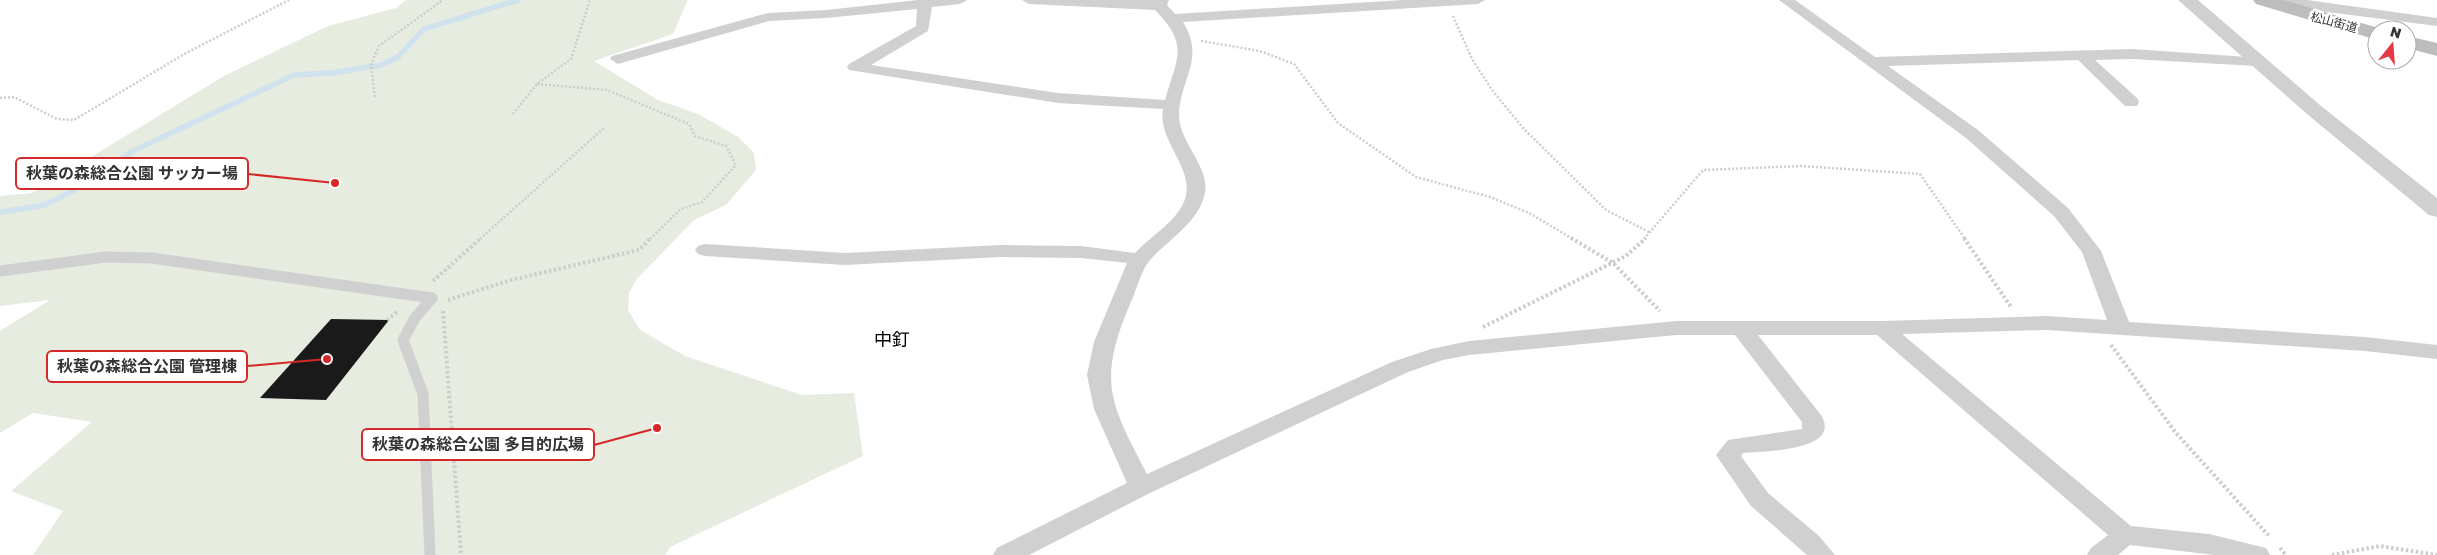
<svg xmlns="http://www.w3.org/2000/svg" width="2437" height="555" font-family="'Golos Text','Noto Sans JP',sans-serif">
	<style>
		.green { fill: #e6ecdf }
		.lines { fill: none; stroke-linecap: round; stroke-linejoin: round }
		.stream { stroke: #cfe2ee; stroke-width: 5.5 }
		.building { fill: #1a1a1a }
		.path-far1 { stroke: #cdcdcd; stroke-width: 2.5; stroke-dasharray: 2 2; stroke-linecap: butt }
		.path { stroke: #cdcdcd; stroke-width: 4; stroke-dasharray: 2.5 2.5; stroke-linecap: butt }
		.service { stroke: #d0d0d0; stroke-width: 11 }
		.minor { fill: #d0d0d0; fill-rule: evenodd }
		.tertiary { fill: #d0d0d0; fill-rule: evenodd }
		.secondary { fill: #bdbdbd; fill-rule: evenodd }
		.labels { text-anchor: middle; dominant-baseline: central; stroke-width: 5; stroke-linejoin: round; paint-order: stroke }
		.far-street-label { font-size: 12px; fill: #333; stroke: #fff }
		.quarter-label { font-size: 18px; fill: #000; stroke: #fff }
		.leader { fill: none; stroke: #d62828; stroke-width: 2 }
		.callout-dot { fill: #d62828; stroke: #fff; stroke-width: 2 }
		.callout { fill: #fff; stroke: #d62828; stroke-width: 2 }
		.callout-label { font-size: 16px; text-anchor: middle; font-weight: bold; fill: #333 }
	</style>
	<rect width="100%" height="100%" fill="#fff"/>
	<polygon class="green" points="406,0 688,0 673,34 594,61 658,100 698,114 738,137 754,153 756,170 726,205 694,220 636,280 629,293 628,310 640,330 685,356 802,395 854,393 863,456 670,547 665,555 33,555 63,511 11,491 92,422 33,413 0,433 0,331 50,300 0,306 0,196 32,193 224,76 328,26 396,8"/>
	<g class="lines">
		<polyline class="stream" points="0,212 45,205 73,191 133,151 294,75 331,73 381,65 398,57 424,29 518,0"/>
	</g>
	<polygon class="building" points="331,319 389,320 326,400 260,398"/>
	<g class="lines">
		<g class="path-far1">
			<polyline points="1453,16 1472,59 1492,90 1523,128 1606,210 1651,233"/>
			<polyline points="1201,41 1260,51 1294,64 1338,123 1416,177 1490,197 1529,213 1573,239"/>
			<polyline points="537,84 607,90 689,124 695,136 726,146 736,165 702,202 681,209 650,239"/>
			<polyline points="375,97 371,64 379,46 443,0"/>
			<polyline points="0,98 14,97 57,119 74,120 186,53 289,0"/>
			<polyline points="513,114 537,84 571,59 590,0"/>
			<polyline points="480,239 604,128"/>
			<polyline points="1644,239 1703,170 1802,166 1920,174 1965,239"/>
		</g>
		<g class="path">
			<polyline points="1571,238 1613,263 1660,311"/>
			<polyline points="1964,238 2011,307"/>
			<polyline points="433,281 481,238"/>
			<polyline points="448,300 511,280 639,250 651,238"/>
			<polyline points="443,311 461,555"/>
			<polyline points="387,320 398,311"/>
			<polyline points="1483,327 1626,256 1646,238"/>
			<polyline points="2111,345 2176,433 2269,536"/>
			<polyline points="2280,548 2286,555"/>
			<polyline points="2332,555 2380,546 2437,555"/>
		</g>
		<g class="service">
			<polyline points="0,271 106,257 152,258 432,298"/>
			<polyline points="430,555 423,394 403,340 415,318 432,298"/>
		</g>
		<g class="minor">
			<path d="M918,0H967L960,4L932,7L928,31L871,65L1058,93L1165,100C1177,57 1190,46 1155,10L1029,4L1022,0H1169L1167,5L1175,14L1404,0H1485L1478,4L1183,22C1205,58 1182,76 1179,112C1177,143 1213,167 1204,197C1196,224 1168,240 1150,260C1140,272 1137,290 1130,304C1097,382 1110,403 1147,474L1392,362L1431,349L1469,341L1676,321H1882L2047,316L2107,320L2082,252L2054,216L1966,138L1779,0H1795L1875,57L2132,49L2262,58L2264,61L2262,64L2256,66L2132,59L2095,60L2137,98L2139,102L2137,106H2125L2078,60L1888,66L1978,130L2068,208L2101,251L2129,322L2365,337L2437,345V359L2365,351L2047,330L1902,334L2131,526L2209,534L2266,548L2270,555H2215L2130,545L2118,555H2087L2091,548L2108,535L1877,335H1758L1821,415C1843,451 1763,451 1743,453L1741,456L1768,493L1819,536L1835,555H1807L1751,506L1716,455L1728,440L1802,429V422L1735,335H1676L1469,355L1443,360L1408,372L1150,493L1029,555H993L997,548L1127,483L1094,409L1087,375L1094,342L1127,263L1081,258L1001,257L845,265L705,256L698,254L695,250L698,246L705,244L845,253L1001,245L1081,246L1135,253C1150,237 1172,224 1182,206C1201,172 1157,144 1163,109L1058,103L849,70L847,67L849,64L916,26L917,9L826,18L769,21L618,64L610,59L612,56L768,13L826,10Z"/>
			<polygon points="2257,0 2307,0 2437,18 2437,26 2264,4"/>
		</g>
		<polygon class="tertiary" points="2178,0 2198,0 2321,106 2437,198 2437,217 2429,215 2307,114"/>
		<g class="secondary">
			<polygon points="2253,0 2284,0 2385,30 2377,30 2377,40 2256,4"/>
			<polygon points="2407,36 2437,43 2437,56 2407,48"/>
		</g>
	</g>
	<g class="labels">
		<g class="far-street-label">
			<text transform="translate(2334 22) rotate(15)">松山街道</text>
		</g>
		<g class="quarter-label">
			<text x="892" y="339">中釘</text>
		</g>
	</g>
	<path class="leader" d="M335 183L248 174M327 359L247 366M657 428L594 445"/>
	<g class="callout-dot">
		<circle cx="335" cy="183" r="5"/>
		<circle cx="327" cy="359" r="5"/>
		<circle cx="657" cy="428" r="5"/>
	</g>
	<g class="callout">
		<rect x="16" y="158" width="232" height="31" rx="5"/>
		<rect x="47" y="351" width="200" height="31" rx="5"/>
		<rect x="362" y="429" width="232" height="31" rx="5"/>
	</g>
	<g class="callout-label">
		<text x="132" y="179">秋葉の森総合公園 サッカー場</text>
		<text x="147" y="372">秋葉の森総合公園 管理棟</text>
		<text x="478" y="450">秋葉の森総合公園 多目的広場</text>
	</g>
	<g transform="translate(2392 45) rotate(17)"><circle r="24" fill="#ffffff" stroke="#adadad"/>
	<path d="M0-4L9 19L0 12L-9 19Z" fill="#e63946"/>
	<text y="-8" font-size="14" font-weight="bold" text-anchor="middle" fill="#333333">N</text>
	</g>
</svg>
